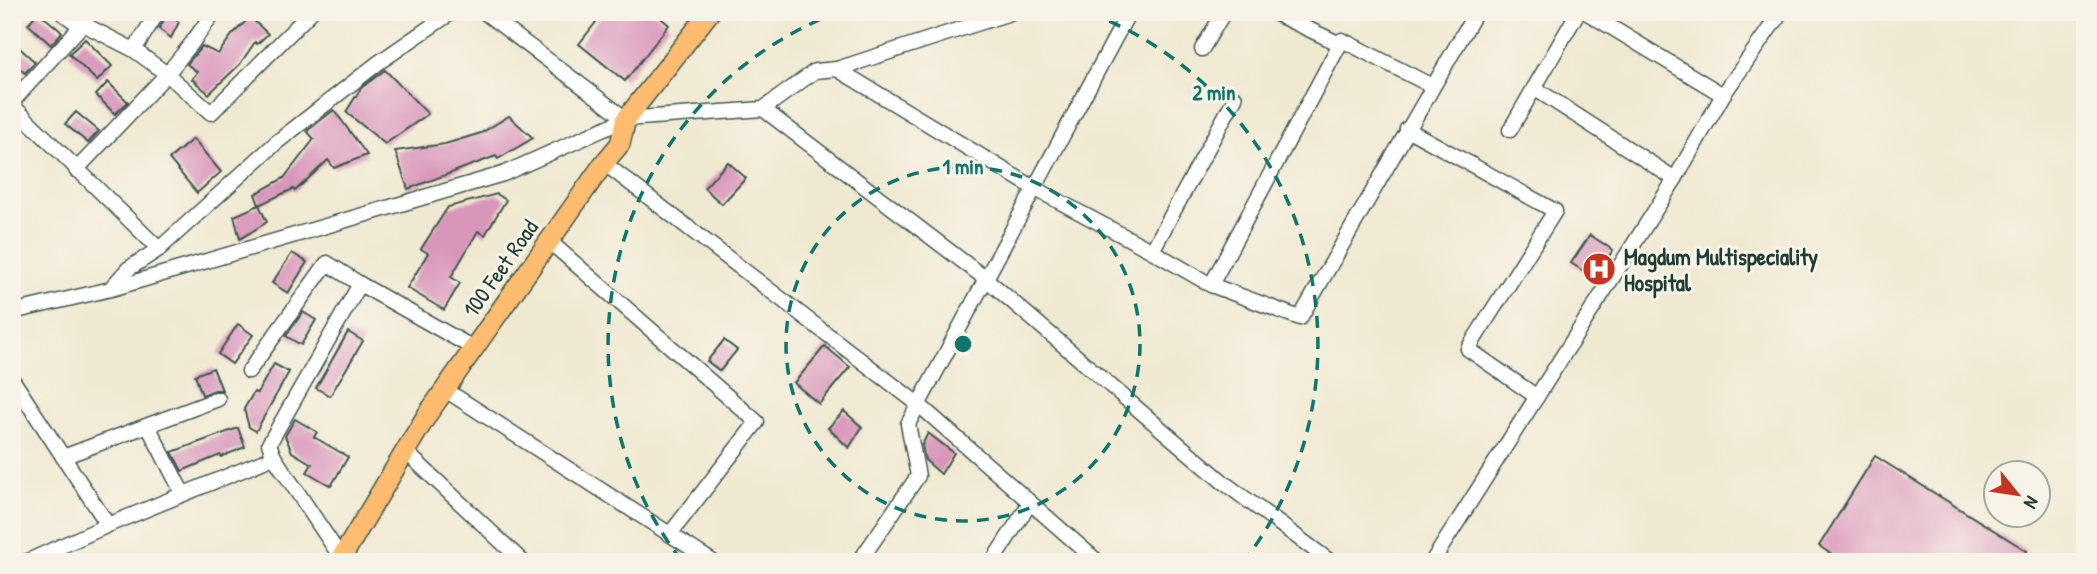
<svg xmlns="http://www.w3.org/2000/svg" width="2097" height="574" font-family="'Patrick Hand',sans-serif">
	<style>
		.building { fill: #d996bb }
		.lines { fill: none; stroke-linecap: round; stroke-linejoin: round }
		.minor-casing { stroke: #3e574c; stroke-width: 17 }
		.major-casing { stroke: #3e574c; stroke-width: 22 }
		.minor { stroke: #fff; stroke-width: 14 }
		.major { stroke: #fdbc70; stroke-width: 19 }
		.ring { fill: none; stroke: #0f766e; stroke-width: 3.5; stroke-dasharray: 12 9 }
		.labels { text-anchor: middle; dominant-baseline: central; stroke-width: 6; stroke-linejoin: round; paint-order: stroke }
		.poi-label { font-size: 23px; font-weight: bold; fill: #1f3d34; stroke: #f7f3e8; text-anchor: start }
		.street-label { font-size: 23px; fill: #1f3d34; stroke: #f7f3e8 }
		.centre { fill: #0f766e; stroke: #f7f3e8; stroke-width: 3.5 }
		.ring-label { font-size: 21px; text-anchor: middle; font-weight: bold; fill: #0f766e; stroke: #f7f3e8; stroke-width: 6; stroke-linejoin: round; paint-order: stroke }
	</style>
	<rect width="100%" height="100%" fill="#f7f3e8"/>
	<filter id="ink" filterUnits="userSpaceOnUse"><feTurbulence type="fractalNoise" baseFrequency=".0143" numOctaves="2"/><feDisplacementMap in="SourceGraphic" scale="14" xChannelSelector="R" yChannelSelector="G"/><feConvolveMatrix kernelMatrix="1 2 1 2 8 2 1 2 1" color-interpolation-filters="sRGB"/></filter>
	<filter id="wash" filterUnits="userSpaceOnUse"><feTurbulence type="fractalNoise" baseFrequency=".00686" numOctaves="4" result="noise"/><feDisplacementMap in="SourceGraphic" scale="28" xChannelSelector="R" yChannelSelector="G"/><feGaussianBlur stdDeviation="1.57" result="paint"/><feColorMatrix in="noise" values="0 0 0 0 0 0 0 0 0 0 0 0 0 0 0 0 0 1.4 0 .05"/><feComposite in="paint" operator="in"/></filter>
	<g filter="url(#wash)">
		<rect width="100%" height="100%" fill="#f0e9d2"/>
		<g id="blocks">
			<g class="building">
				<polygon points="38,12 62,32 51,45 28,24"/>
				<polygon points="604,12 654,12 669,25 625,81 579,44"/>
				<polygon points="167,14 179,22 171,38 159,29"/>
				<polygon points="250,17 268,34 257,44 255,42 240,64 209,94 192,79 197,72 187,64 202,46 218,54 232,35"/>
				<polygon points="85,39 112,66 97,81 69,54"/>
				<polygon points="12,41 35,62 25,73 12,62"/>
				<polygon points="385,70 428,114 385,144 346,112 361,88"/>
				<polygon points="108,82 128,102 115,114 96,95"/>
				<polygon points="334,110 367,155 334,168 328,160 295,191 293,189 259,205 255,194 284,178 314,139 307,131"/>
				<polygon points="76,112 99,131 88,143 65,124"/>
				<polygon points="509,116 533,138 498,159 496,156 408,189 395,151 445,144 481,133"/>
				<polygon points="193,139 221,172 197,193 169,159"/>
				<polygon points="728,162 746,178 722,204 704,188"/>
				<polygon points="497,194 506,200 485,235 478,231 451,277 460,283 444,310 407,288 428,253 421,249 448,207"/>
				<polygon points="259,205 267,222 240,239 234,216"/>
				<polygon points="1590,235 1613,250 1594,278 1571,263"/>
				<polygon points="292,253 307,262 288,293 272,283"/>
				<polygon points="303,312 316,320 301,345 286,336"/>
				<polygon points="238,324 253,335 232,364 218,354"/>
				<polygon points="348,332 363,341 330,396 316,388"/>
				<polygon points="724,340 737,350 720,371 707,361"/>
				<polygon points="825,346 850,367 819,404 794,383"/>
				<polygon points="274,364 289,372 256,431 249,427 244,409 254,392 257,393"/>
				<polygon points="213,368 222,390 215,390 202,395 195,375"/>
				<polygon points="844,411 862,427 849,448 828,428"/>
				<polygon points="295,419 317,432 314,437 348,457 331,486 307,472 312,464 292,452 285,436"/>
				<polygon points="238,428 245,447 221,457 220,455 182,471 172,452"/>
				<polygon points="928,433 954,453 941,474 925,460 922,445"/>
				<polygon points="1875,456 2027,551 2020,562 1843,562 1819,546"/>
			</g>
		</g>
	</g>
	<g filter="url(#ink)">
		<use href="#blocks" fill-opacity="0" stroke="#3e574c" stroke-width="2"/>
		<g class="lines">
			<defs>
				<g id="minor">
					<polyline points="61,12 81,26 90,12"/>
					<polyline points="214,12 192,43 167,74 211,113 311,12"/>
					<polyline points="484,12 626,119"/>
					<polyline points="1272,12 1340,44"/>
					<polyline points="1586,12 1723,95"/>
					<polyline points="1763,12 1776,21"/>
					<polyline points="83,24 134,50 158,12"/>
					<polyline points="1202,49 1224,12"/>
					<polyline points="837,69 1034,188 1152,251 1211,285 1300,318 1476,12"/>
					<polyline points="1534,88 1675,179"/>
					<polyline points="12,102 81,26"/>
					<polyline points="12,105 159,249"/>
					<polyline points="763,109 986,279 1223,482 1331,562"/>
					<polyline points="1407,129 1555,211 1468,349 1537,397"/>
					<polyline points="1510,130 1578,12"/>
					<polyline points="604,163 918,404 1098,562"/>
					<polyline points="76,170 167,74 134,50"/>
					<polyline points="549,241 757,422 670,534"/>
					<polyline points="1152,251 1235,98"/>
					<polyline points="1211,285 1342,40 1432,86"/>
					<polyline points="112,287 128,269 159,249 277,142 378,63 452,12"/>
					<polyline points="12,312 111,289 503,174 626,119 763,109 815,71 837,69 1013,12"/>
					<polyline points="249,371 327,263 360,284"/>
					<polyline points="12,379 108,525"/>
					<polyline points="444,389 713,562"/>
					<polyline points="148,426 183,494"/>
					<polyline points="405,451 523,562"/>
					<polyline points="63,457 218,399"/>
					<polyline points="274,457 269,444 360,284 473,348"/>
					<polyline points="26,562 108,525 274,457 344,562"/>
					<polyline points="859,562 918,476 908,424 1129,12"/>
					<polyline points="992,562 1030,503"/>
					<polyline points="1432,562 1675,179 1723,95 1781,12"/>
				</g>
				<polyline id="major" points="339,562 427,415 604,163 620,144 626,119 710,12"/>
			</defs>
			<use href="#minor" class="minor-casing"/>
			<use href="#major" class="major-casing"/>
			<use href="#minor" class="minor"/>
			<use href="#major" class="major"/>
		</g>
	</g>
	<g class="ring">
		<circle cx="963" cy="344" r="177"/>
		<path d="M681 560A355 355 0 0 1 836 13M1090 13A355 355 0 0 1 1245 560"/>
	</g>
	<defs>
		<symbol id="hospital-disc" viewBox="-11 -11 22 22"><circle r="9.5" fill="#c8321e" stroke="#f7f3e8"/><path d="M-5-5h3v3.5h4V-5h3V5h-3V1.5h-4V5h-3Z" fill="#fff"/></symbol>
	</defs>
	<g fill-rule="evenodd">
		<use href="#hospital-disc" x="1580" y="250" width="38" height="38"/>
	</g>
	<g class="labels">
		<g class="poi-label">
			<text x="1624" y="256">Magdum Multispeciality<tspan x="1624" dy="26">Hospital</tspan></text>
		</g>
		<g class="street-label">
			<text transform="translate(500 268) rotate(-55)">100 Feet Road</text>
		</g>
	</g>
	<circle cx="963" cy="344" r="10" class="centre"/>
	<g class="ring-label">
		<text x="1214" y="100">2 min</text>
		<text x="963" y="174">1 min</text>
	</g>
	<rect width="2097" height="574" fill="none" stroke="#f7f3e8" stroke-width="42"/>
	<g transform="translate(2017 494) rotate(120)"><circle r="33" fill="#f7f3e8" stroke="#a1aaa0" stroke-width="2"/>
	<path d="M0-5L12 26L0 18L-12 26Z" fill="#c8321e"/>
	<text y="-10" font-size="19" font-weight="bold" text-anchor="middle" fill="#1f3d34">N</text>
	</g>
</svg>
